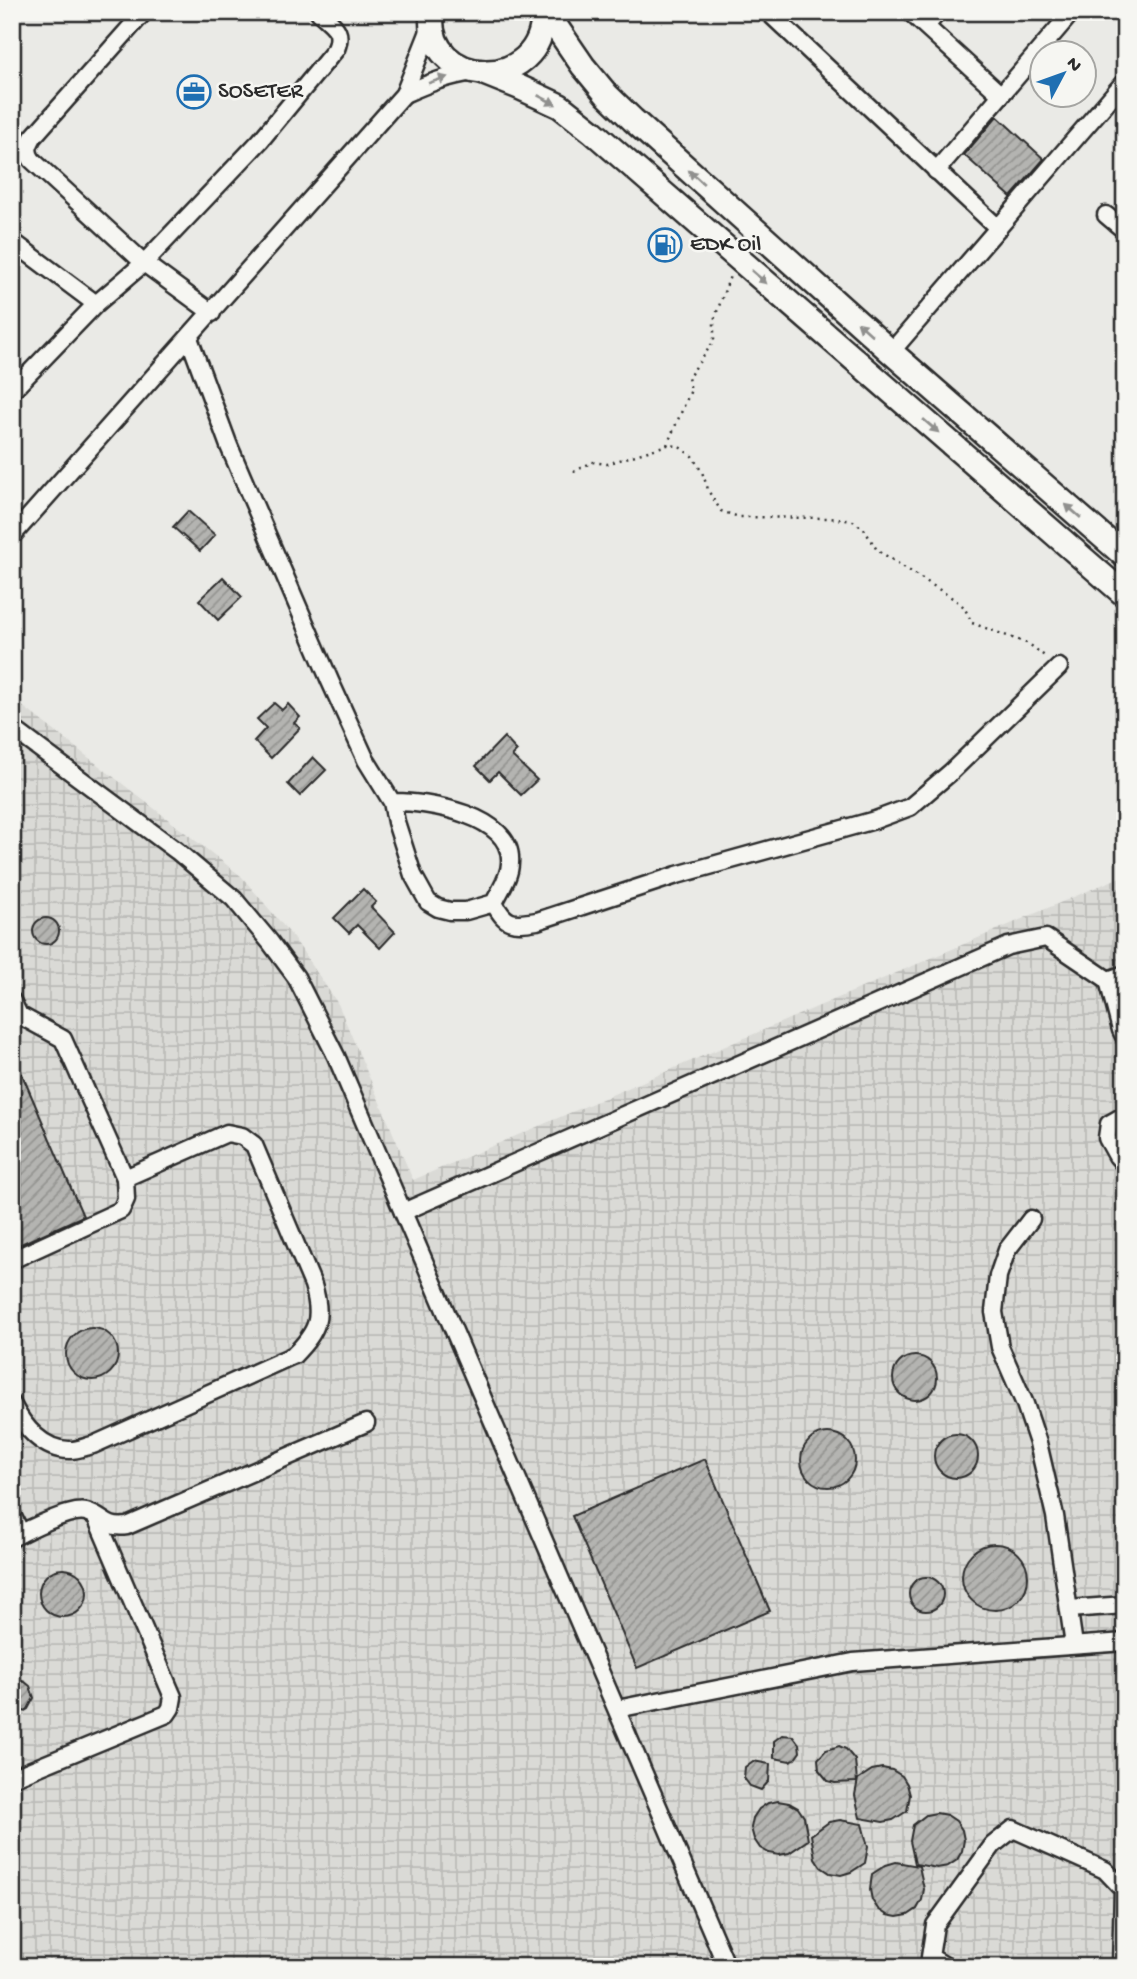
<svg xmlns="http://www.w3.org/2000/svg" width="1137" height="1979" font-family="'Gochi Hand',sans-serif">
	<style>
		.industrial { fill: url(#industrial-grid) }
		.building { fill: url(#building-hatch); stroke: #2b2b2b; stroke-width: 2 }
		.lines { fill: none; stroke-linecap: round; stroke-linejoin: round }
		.minor-casing { stroke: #2b2b2b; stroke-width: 21 }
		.highway-casing { stroke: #2b2b2b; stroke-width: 28 }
		.path { stroke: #2b2b2b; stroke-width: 2.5; stroke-dasharray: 2 5; stroke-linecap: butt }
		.minor { stroke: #f6f6f2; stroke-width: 16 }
		.highway { stroke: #f6f6f2; stroke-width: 23 }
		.oneway { fill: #90908e }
		.labels { text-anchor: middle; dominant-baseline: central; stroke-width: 5; stroke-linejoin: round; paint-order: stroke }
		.poi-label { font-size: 23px; fill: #2b2b2b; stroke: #f6f6f2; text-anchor: start }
	</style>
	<defs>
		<pattern id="industrial-grid" width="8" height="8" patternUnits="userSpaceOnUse" patternTransform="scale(1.75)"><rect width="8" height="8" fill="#dadad6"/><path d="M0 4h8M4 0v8" fill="none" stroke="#bbbbb8"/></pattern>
		<pattern id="building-hatch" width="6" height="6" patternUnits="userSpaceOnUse" patternTransform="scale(1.75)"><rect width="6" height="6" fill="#b4b4b1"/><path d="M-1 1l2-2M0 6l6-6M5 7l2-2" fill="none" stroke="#939390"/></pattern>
	</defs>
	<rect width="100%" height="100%" fill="#eaeae6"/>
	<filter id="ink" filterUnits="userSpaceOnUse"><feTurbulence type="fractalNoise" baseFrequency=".0143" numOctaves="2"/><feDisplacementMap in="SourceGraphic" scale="14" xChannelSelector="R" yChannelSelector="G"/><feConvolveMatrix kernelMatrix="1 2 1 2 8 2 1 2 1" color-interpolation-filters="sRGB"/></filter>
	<g filter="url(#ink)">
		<polygon class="industrial" points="12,698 241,876 293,937 338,1004 413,1180 1125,875 1125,1967 12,1967"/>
		<g class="building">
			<polygon points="997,116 1044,159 1011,197 964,155"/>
			<polygon points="188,511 215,535 200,551 173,527"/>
			<polygon points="223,577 242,597 218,620 199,600"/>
			<polygon points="274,703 282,710 288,704 300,717 294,723 300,728 271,758 254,741 266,728 257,719"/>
			<polygon points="504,737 517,751 512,756 537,780 521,795 498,772 490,780 476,766"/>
			<polygon points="313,757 326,770 300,796 288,784"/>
			<polygon points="363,889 376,902 371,907 395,932 380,948 357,925 349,933 334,918"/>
			<circle cx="46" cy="931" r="13"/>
			<polygon points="12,1051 83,1216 12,1248"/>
			<circle cx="92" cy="1354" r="26"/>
			<circle cx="915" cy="1378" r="22"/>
			<circle cx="828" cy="1460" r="27"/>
			<circle cx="956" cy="1456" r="22"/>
			<polygon points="705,1459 770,1611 637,1668 572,1516"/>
			<circle cx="995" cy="1577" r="33"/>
			<circle cx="63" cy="1593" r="24"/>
			<circle cx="926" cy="1594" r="17"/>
			<polygon points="19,1680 25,1682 30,1686 34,1698 28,1709 23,1712 12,1713 12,1681"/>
			<polygon points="782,1735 793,1736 799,1744 800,1752 795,1759 790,1761 774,1758 774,1741"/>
			<polygon points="839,1746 846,1749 855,1760 857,1782 835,1783 828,1781 819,1770 818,1759 826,1750"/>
			<polygon points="753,1761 770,1764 769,1781 761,1790 750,1786 744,1778 745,1767"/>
			<polygon points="882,1768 892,1770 902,1776 907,1784 910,1795 907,1811 893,1820 883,1822 860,1818 855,1795 858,1779 872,1770"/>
			<polygon points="778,1801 789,1803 798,1808 804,1817 808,1840 789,1853 779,1855 769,1853 760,1848 754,1839 751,1828 753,1818 759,1809 768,1803"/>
			<polygon points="936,1813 947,1815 956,1821 962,1830 964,1840 962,1851 957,1860 948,1866 937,1868 915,1864 910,1841 913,1825 926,1815"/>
			<polygon points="840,1820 862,1824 868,1847 865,1863 851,1872 841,1875 830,1873 821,1867 815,1858 811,1835 829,1822"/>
			<polygon points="896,1862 919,1866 924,1889 922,1900 917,1909 908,1915 897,1917 887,1915 878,1909 872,1900 870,1890 872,1874 886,1865"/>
		</g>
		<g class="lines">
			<defs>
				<g id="minor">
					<path d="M144,12L33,137C28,146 26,151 32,160L144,263L212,313"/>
					<polyline points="768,12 998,228"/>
					<polyline points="910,12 1001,95"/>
					<polyline points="926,26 938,12"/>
					<path d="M404,94C427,84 449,75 474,72"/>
					<polyline points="936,171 1072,12"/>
					<polyline points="1106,215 1125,231"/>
					<polyline points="12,241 96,304"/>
					<path d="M189,338L229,446L330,681L366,760L392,802L396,822L413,875L428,902L438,908L450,911H466L494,903C500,890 510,877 510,863C514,815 426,801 392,802"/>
					<polyline points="891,352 1125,81"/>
					<path d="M12,391L96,304L144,263L260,141L336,49C344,29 332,25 319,12"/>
					<polyline points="12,536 404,94 431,26"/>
					<polyline points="12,728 177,851 234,899 270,942 296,977 336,1056 727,1967"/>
					<path d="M494,903C506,925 512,925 537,921L677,875L875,820L910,807L951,772L1059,667"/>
					<polyline points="1108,980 1121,1030 1125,1038"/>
					<path d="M12,1001L19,1015L63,1039L125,1178L227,1133L242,1136L254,1145L313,1285C323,1318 318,1331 294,1355L93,1445C87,1446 78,1450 71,1450C43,1451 23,1426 12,1404"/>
					<polyline points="1125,1115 1109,1124 1107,1138 1117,1156 1125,1165"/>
					<polyline points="403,1212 1008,946 1046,938 1108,980 1125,974"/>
					<polyline points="1031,1219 1007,1250 998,1276 994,1312 1000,1347 1025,1404 1038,1443 1055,1516 1074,1645"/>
					<polyline points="12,1260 121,1210 126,1199 125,1178"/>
					<polyline points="12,1515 21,1533"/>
					<path d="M12,1538C27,1530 71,1508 86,1512C105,1517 104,1529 127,1526L366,1423"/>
					<polyline points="1069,1609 1125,1605"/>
					<polyline points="617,1709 853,1662 1125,1642"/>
					<polyline points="12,1778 167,1714 171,1708 173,1697 96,1517"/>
					<polyline points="947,1967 930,1957 935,1925 993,1845 1013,1829 1105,1870 1123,1889 1121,1967"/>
				</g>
				<g id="highway">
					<path d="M432,12C423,89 545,95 543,12"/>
					<polyline points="546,12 583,66 607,95 633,120 891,352 1125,556"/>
					<polyline points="484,73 519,87 560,106 593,132 1125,595"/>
				</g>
			</defs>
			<use href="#minor" class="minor-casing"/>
			<use href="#highway" class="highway-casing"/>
			<g class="path">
				<polyline points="667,445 691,390 688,378 714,341 714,320 730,276"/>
				<polyline points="574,472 592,462 607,464 667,445 678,446 692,456 702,472 709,492 721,511 739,517 830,518 853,521 864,529 877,550 954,599 964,607 972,623 1029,644 1047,658"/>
			</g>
			<use href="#minor" class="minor"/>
			<use href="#highway" class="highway"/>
		</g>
		<defs><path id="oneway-solid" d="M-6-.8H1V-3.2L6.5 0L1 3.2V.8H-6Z" transform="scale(1.75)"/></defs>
		<g class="oneway">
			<use href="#oneway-solid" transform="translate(438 80) rotate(-18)"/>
			<use href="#oneway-solid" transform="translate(547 100) rotate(27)"/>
			<use href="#oneway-solid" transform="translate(696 177) rotate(-138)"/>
			<use href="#oneway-solid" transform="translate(759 277) rotate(41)"/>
			<use href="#oneway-solid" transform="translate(865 329) rotate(-138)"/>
			<use href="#oneway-solid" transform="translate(931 426) rotate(41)"/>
			<use href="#oneway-solid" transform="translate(1073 511) rotate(-139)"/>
		</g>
	</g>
	<defs>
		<symbol id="office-ring" viewBox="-11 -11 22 22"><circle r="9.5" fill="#f6f6f2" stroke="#1f6fb2" stroke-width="1.5"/><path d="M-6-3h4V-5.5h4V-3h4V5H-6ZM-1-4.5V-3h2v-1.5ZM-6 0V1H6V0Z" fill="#1f6fb2"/></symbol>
		<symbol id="fuel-ring" viewBox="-11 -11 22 22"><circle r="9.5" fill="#f6f6f2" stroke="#1f6fb2" stroke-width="1.5"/><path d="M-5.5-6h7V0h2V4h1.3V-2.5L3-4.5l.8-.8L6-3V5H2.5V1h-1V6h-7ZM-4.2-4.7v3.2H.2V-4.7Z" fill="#1f6fb2"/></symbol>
	</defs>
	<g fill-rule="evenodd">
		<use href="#office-ring" x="175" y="73" width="38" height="38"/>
		<use href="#fuel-ring" x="646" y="226" width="38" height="38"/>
	</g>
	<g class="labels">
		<g class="poi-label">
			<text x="218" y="92">SOSETER</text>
			<text x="690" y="245">EDK Oil</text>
		</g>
	</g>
	<rect width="1137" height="1979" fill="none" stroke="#f6f6f2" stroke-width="42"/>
	<rect x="21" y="21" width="1095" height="1937" fill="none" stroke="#2b2b2b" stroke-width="2.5" filter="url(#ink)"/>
	<g transform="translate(1063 74) rotate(49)"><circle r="33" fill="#f6f6f2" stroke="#a5a5a2" stroke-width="2"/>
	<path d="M0-5L12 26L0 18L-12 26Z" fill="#1f6fb2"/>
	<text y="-10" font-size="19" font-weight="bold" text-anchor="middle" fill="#2b2b2b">N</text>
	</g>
</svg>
